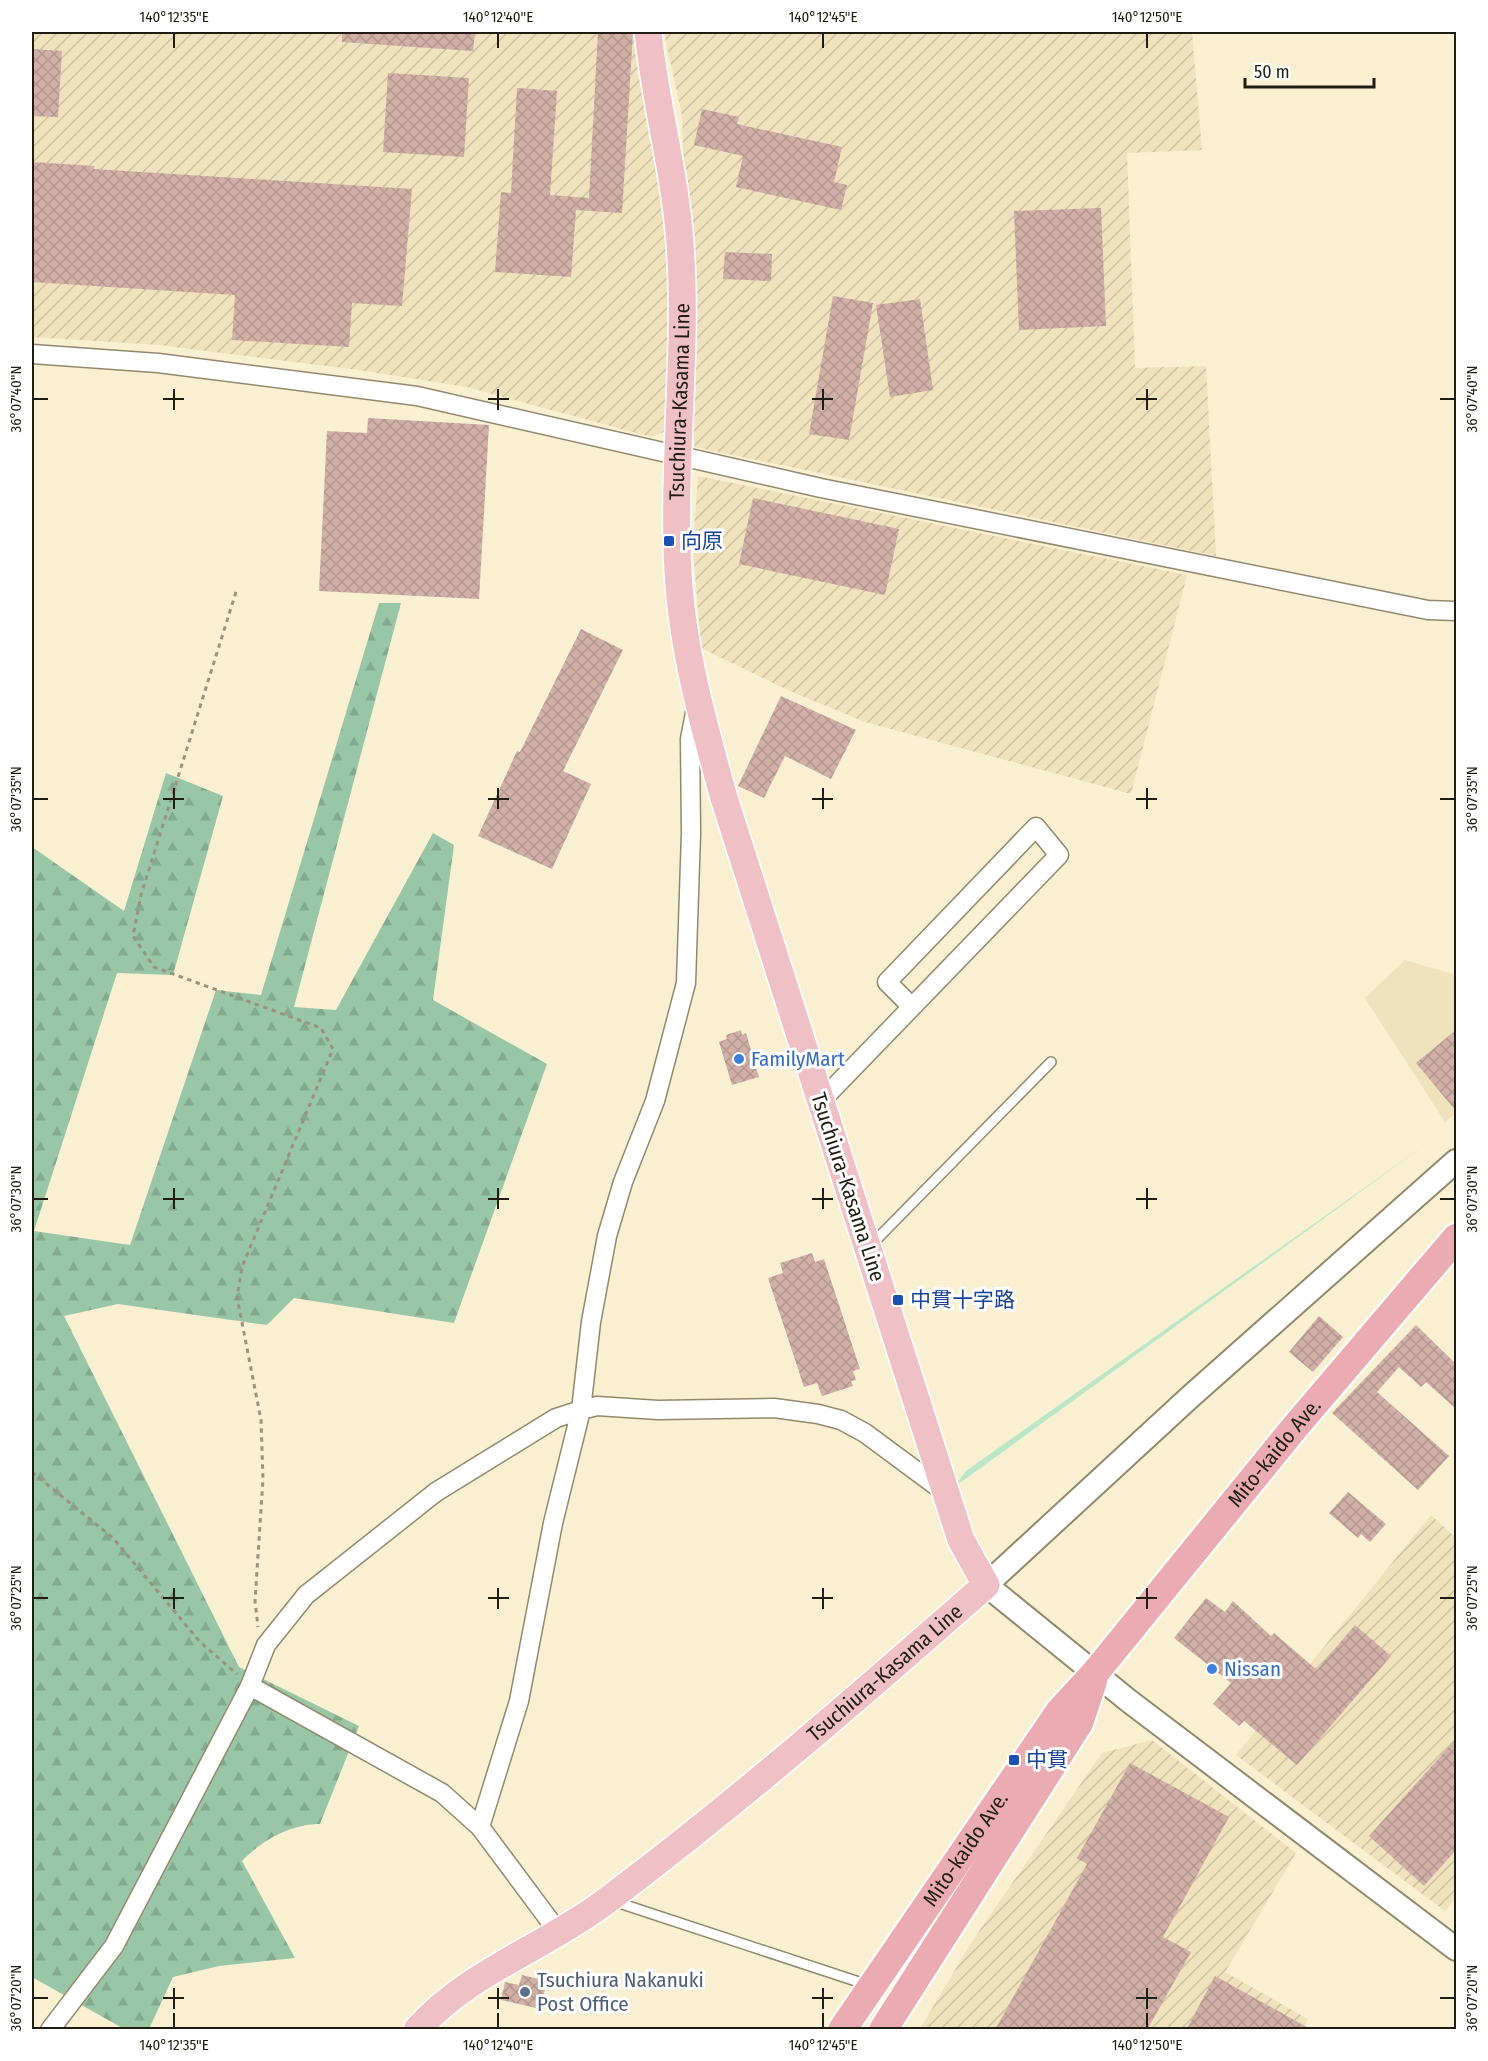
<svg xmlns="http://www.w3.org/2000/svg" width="1488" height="2061" font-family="'Fira Sans Condensed','Noto Sans JP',sans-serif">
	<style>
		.built { fill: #efe2bd }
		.industrial { fill: url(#industrial-furrows) }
		.grass { fill: #bbe7c8 }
		.forest { fill: url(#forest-firs) }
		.building { fill: url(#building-cross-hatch) }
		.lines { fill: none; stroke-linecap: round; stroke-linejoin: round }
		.service-casing { stroke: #92896d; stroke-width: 12 }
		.minor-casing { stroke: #92896d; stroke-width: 21 }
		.tertiary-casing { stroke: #92896d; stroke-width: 26 }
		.primary-casing { stroke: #fff; stroke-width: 30 }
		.trunk-casing { stroke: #fff; stroke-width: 32 }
		.path { stroke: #9a937d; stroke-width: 3; stroke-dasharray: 4.5 4.5; stroke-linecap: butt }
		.service { stroke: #fff; stroke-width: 9 }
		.minor { stroke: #fff; stroke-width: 18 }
		.tertiary { stroke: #fff; stroke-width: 22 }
		.primary { stroke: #efc0c6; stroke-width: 27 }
		.trunk { stroke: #eaabb3; stroke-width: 28 }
		.ticks { fill: none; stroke: #1f1c11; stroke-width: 2 }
		.transit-dot { fill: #1a4fb4; stroke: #fff; stroke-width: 2 }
		.shop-dot { fill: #3f7fe0; stroke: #fff; stroke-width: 2 }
		.service-dot { fill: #5c6f8a; stroke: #fff; stroke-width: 2 }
		.labels { text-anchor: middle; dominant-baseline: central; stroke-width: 6; stroke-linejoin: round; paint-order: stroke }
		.street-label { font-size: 21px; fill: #1f1c11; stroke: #fff }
		.transit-label { font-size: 21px; fill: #164399; stroke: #fff; text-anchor: start }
		.shop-label { font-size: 21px; fill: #366cbe; stroke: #fff; text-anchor: start }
		.service-label { font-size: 21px; fill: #4e5e75; stroke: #fff; text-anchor: start }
		.neatline { fill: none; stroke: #1f1c11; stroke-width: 2 }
		.ticks-label { font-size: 15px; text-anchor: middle; fill: #1f1c11 }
	</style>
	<defs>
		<pattern id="industrial-furrows" width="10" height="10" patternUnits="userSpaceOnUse" patternTransform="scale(1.5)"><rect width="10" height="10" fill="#efe2bd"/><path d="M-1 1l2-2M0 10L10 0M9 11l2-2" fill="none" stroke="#ccc1a1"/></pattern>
		<pattern id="forest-firs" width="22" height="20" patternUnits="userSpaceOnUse" patternTransform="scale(1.5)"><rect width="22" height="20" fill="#98c6a6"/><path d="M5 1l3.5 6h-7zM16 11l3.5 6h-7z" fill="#83aa8e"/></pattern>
		<pattern id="building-cross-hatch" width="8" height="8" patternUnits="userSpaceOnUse" patternTransform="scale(1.5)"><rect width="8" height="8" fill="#d1b0a7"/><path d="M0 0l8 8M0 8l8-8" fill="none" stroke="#b3978f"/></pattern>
	</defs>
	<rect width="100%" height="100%" fill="#f9f0d1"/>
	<polygon class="built" points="1405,960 1456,975 1456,1113 1445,1122 1365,998"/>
	<g class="industrial">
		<polygon points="32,32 640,32 668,180 671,334 664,432 651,437 467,387 359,370 159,345 32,337"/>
		<polygon points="664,32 1192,32 1202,150 1127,153 1135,368 1206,366 1216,556 695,447 692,434 682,116"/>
		<polygon points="698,476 1187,575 1131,794 865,722 790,691 701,648 693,547"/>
		<polygon points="1431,1515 1456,1538 1456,1898 1445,1911 1236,1755"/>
		<polygon points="1152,1740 1296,1853 1225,1972 1308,2019 1302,2029 919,2030 973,1940 1102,1753"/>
	</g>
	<polygon class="grass" points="1429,1142 953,1488 966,1471"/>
	<path class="forest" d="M379,603H401L294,1007L336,1010L433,833L454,845L433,1000L547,1064L454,1323L294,1298L267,1325L118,1304L64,1316L239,1667L359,1726L320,1824C291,1824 262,1840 242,1861L295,1958L219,1966L173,1977L149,2029H124L32,1977V847L124,911L166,773L223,796L173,975L117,973L34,1231L130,1245L216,990L261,995Z"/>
	<g class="building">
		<polygon points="342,32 475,32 473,51 342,42"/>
		<polygon points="598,32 633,32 622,213 576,210 571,277 495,272 501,192 511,193 517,88 557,91 550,195 589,198"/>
		<polygon points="32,49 62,51 58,117 32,116"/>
		<polygon points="388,73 469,78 464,157 383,152"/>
		<polygon points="702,109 739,117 737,124 842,147 834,182 847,185 841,210 736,187 743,156 694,145"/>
		<polygon points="32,162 94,166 94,169 412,189 402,306 352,303 349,347 232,340 235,295 32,282"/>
		<polygon points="1101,208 1106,326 1019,330 1014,211"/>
		<polygon points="725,252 772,254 771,281 723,279"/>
		<polygon points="833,296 873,303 849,440 809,434"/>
		<polygon points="920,299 933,390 890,397 876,305"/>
		<polygon points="368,418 489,425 479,599 319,591 327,431 367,433"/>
		<polygon points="753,498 899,529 885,595 739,564"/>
		<polygon points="581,629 623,650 563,771 591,784 552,869 478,836 517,751 520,752"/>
		<polygon points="781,696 856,730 831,779 785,756 764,798 738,786"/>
		<polygon points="741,1030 742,1035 746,1033 759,1077 732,1085 719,1042 727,1039 726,1035"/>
		<polygon points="1456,1030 1456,1111 1416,1063"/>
		<polygon points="812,1253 815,1262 824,1259 860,1369 853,1371 856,1380 851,1381 853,1386 822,1396 817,1383 804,1387 768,1278 783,1273 780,1263"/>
		<polygon points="1319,1316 1343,1337 1313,1372 1289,1352"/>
		<polygon points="1416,1325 1456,1364 1456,1409 1426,1382 1421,1387 1399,1367 1377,1392 1449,1456 1418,1490 1332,1413"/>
		<polygon points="1348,1492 1386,1524 1370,1542 1361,1534 1358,1538 1329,1513"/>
		<polygon points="1206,1598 1225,1612 1233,1601 1271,1636 1274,1633 1317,1670 1355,1625 1391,1656 1297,1765 1244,1721 1239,1726 1213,1704 1231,1683 1174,1638"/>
		<polygon points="1456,1739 1456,1850 1424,1886 1369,1836"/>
		<polygon points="1130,1763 1229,1817 1163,1937 1191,1952 1147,2030 995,2030 1087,1864 1077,1858"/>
		<polygon points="522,1975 547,1981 540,2009 501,2000 505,1982 519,1985"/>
		<polygon points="1215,1976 1312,2030 1186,2030"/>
	</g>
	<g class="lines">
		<defs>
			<g id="service">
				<polyline points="871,1245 1051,1062"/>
				<polyline points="613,1901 868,1985"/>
			</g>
			<g id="minor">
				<polyline points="32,354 158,363 417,396 821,488 1428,610 1456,611"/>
				<polyline points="820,1102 1059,855 1036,827 887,982 912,1007"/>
				<polyline points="250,1686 442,1793 480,1827 559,1933"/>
				<polyline points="480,1827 519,1701 553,1523 581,1410 591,1322 607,1236 623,1182 655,1101 686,983 691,833 690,739 696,708"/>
				<polyline points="50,2030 114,1946 250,1686 266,1645 306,1595 436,1492 556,1418 581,1410 597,1406 658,1410 774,1408 818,1414 841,1420 865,1433 946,1493"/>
			</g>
			<polyline id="tertiary" points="1456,1161 1190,1397 986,1585 1129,1701 1456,1949"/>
			<g id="primary">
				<path id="s1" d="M417,2030C468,1972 544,1948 605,1902C737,1803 862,1694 986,1585L961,1540L724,798C703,723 682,648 678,571C672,462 688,352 680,243C675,172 655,102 648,32"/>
			</g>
			<g id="trunk">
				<path id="s2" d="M842,2030L1060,1711L1095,1673L1295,1427L1456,1238"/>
				<polyline points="883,2030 1079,1723 1093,1681"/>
			</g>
		</defs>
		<use href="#service" class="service-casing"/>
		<use href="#minor" class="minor-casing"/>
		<use href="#tertiary" class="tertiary-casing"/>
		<use href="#primary" class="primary-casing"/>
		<use href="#trunk" class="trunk-casing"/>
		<g class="path">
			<polyline points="236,592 141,895 133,936 154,967 321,1028 333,1049 242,1267 237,1297 261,1420 263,1479 255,1601 258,1627"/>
			<polyline points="32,1472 113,1538 200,1642 237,1674"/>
		</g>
		<use href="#service" class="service"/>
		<use href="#minor" class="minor"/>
		<use href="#tertiary" class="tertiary"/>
		<use href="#primary" class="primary"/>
		<use href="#trunk" class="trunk"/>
	</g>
	<path class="ticks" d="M174,33V48M498,33V48M823,33V48M1147,33V48M174,389V410M498,389V410M823,389V410M1147,389V410M33,399H48M163,399H184M488,399H509M812,399H833M1136,399H1157M1440,399H1455M174,788V809M498,788V809M823,788V809M1147,788V809M33,799H48M163,799H184M488,799H509M812,799H833M1136,799H1157M1440,799H1455M174,1188V1209M498,1188V1209M823,1188V1209M1147,1188V1209M33,1199H48M163,1199H184M488,1199H509M812,1199H833M1136,1199H1157M1440,1199H1455M174,1588V1609M498,1588V1609M823,1588V1609M1147,1588V1609M33,1598H48M163,1598H184M488,1598H509M812,1598H833M1136,1598H1157M1440,1598H1455M174,1988V2009M498,1988V2009M823,1988V2009M1147,1988V2009M33,1998H48M163,1998H184M488,1998H509M812,1998H833M1136,1998H1157M1440,1998H1455M174,2013V2028M498,2013V2028M823,2013V2028M1147,2013V2028"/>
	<g class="transit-dot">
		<rect x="663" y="535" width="12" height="12" rx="3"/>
		<rect x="892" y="1294" width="12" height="12" rx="3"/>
		<rect x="1008" y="1754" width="12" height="12" rx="3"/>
	</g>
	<g class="shop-dot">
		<circle cx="739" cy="1059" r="6"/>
		<circle cx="1212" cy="1669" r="6"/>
	</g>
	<circle class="service-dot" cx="525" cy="1992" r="6"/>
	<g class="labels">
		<g class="street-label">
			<text stroke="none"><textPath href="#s1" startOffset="1956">Tsuchiura-Kasama Line</textPath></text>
			<text transform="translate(848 1187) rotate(72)">Tsuchiura-Kasama Line</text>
			<text stroke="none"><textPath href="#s2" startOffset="722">Mito-kaido Ave.</textPath></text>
			<text stroke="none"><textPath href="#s1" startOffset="590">Tsuchiura-Kasama Line</textPath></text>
			<text stroke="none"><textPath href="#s2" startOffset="219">Mito-kaido Ave.</textPath></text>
		</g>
		<g class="transit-label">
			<text x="681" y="541">向原</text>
			<text x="910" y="1300">中貫十字路</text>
			<text x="1026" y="1760">中貫</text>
		</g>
		<g class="shop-label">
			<text x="751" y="1059">FamilyMart</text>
			<text x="1224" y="1669">Nissan</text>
		</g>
		<g class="service-label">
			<text x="537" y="1980">Tsuchiura Nakanuki<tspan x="537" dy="24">Post Office</tspan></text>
		</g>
	</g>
	<rect width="1488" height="2061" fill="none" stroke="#ffffff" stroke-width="66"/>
	<path d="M1245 78v9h129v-9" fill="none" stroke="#1f1c11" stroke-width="3"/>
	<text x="1254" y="78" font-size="18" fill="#1f1c11" stroke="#ffffff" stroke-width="4.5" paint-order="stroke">50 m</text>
	<rect x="33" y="33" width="1422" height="1995" class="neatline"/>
	<g class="ticks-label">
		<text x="174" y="22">140°12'35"E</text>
		<text x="498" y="22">140°12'40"E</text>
		<text x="823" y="22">140°12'45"E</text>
		<text x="1147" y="22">140°12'50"E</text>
		<text transform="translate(16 399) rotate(-90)" y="5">36°07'40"N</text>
		<text transform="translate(1472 399) rotate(-90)" y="5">36°07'40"N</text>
		<text transform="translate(16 799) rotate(-90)" y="5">36°07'35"N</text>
		<text transform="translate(1472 799) rotate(-90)" y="5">36°07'35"N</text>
		<text transform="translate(16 1199) rotate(-90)" y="5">36°07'30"N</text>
		<text transform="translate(1472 1199) rotate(-90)" y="5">36°07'30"N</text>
		<text transform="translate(16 1598) rotate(-90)" y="5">36°07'25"N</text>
		<text transform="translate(1472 1598) rotate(-90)" y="5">36°07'25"N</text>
		<text transform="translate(16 1998) rotate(-90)" y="5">36°07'20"N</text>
		<text transform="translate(1472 1998) rotate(-90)" y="5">36°07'20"N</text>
		<text x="174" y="2050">140°12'35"E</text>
		<text x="498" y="2050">140°12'40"E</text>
		<text x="823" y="2050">140°12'45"E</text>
		<text x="1147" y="2050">140°12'50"E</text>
	</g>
</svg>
